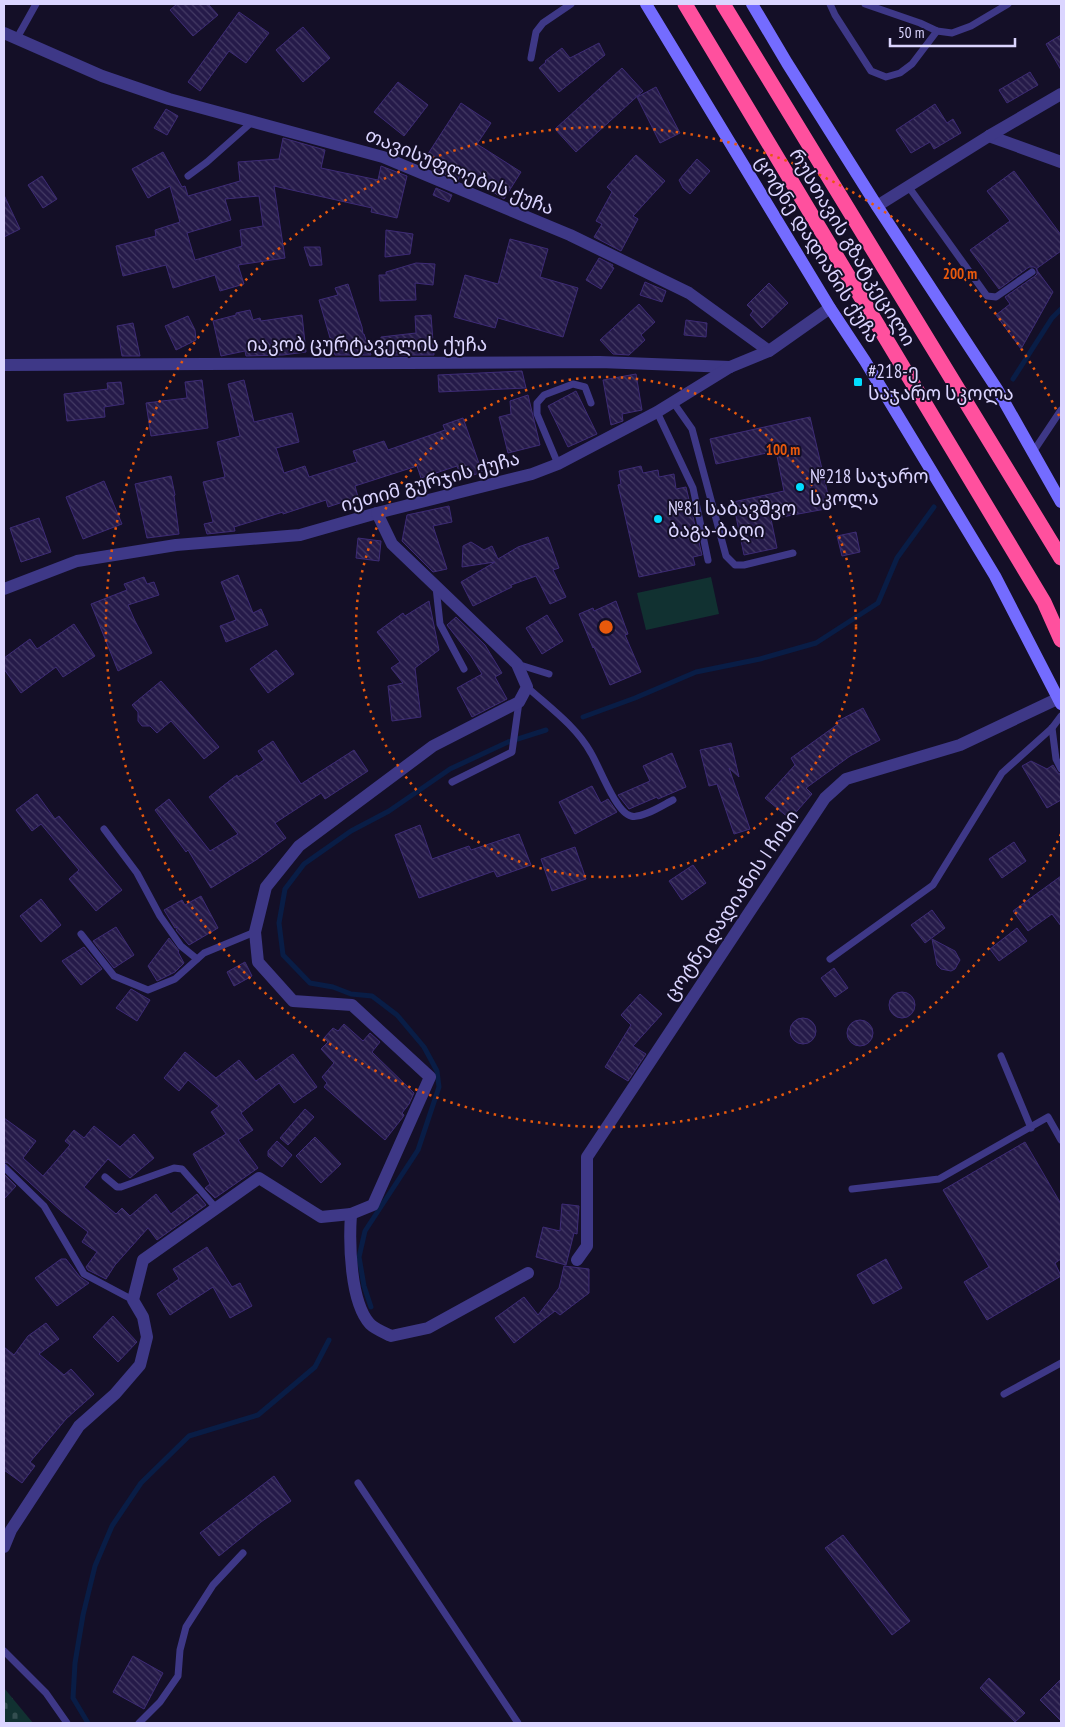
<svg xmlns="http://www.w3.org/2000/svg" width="1065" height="1727" font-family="'PT Sans Narrow','Noto Sans Georgian',sans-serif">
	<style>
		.green { fill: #113131 }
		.cemetery { fill: url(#cemetery-stones) }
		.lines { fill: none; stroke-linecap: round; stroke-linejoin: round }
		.stream { stroke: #091d46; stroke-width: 5 }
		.building { fill: url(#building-back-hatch); stroke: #3d2b75; fill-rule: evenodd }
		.lane { stroke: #3e3887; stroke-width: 7 }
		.street { stroke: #3e3887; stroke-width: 12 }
		.secondary { stroke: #746cff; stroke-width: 12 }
		.highway { stroke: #ff509e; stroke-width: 15 }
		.ring { fill: none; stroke: #e8590c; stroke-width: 2.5; stroke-dasharray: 2.5 5 }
		.poi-dot { fill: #01ddff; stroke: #140f27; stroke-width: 2 }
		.labels { text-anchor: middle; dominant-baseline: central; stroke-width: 4; stroke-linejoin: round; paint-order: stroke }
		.street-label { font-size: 19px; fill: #dbd5ff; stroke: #140f27 }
		.poi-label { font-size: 19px; fill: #dbd5ff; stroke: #140f27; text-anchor: start }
		.centre { fill: #e8590c; stroke: #140f27; stroke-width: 2.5 }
		.ring-label { font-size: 15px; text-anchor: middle; font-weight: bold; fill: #e8590c; stroke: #140f27; stroke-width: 4; stroke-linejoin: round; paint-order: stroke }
	</style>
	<defs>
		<pattern id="cemetery-stones" width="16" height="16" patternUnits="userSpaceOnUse" patternTransform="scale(1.25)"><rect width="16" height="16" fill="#113131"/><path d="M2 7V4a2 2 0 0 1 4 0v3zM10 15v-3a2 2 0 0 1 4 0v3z" fill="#334e50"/></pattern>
		<pattern id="building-back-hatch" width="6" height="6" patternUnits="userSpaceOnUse" patternTransform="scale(1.25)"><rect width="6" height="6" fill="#251a49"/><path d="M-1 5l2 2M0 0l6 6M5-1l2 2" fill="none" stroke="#443a64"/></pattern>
	</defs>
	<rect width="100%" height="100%" fill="#140f27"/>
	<polygon class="green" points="711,577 719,614 646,630 637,593"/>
	<polygon class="cemetery" points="4,1688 33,1723 4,1723"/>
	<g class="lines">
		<g class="stream">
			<polyline points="1013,379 1052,318 1061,309"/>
			<polyline points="583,717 635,698 696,672 760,659 816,643 878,603 897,558 934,507"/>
			<polyline points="371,1307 364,1286 359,1257 365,1231 418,1150 439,1087 437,1071 424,1047 397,1015 372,996 351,994 333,987 310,983 283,955 279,923 285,889 304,864 351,831 389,811 450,769 508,742 546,730"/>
			<polyline points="88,1723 73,1698 75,1663 83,1615 95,1566 112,1526 141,1483 189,1436 258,1415 315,1367 329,1340"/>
		</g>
	</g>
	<g class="building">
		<polygon points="177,4 208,4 218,15 193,36 170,10"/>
		<polygon points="239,12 269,33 246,63 229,51 200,91 188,82"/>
		<polygon points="303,27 330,58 303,82 276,50"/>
		<polygon points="1061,35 1061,70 1046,44"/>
		<polygon points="599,43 605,55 559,92 539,68 546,62 545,61 562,48 570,58"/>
		<polygon points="622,68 643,91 576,152 555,129"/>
		<polygon points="1030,72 1038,85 1007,103 999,90"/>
		<polygon points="398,82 428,105 404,136 374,112"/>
		<polygon points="656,87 680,133 660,143 637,97"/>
		<polygon points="461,103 491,123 477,144 521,172 504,199 462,172 458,180 443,173 424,160"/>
		<polygon points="935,104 947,123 953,119 961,133 934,149 930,142 911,153 896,130"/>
		<polygon points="166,109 178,116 167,135 154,128"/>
		<path d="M283,138L325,150L321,168L378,180L381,166L407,176L397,218L371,212L372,208L274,186L285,258L238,265L244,284L220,291L215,275L173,288L166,265L123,276L116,246L156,236L155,230L180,222L170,186L148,198L132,169L163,152L182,187L185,186L188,196L240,181L238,162L279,159ZM259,196L263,226L240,230L242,246L195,260L187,233L231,220L225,199Z"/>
		<polygon points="636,155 665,181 633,216 638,219 621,251 594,237 602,224 596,221 612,192 607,187"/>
		<polygon points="697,159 710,171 690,194 683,188 679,180"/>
		<polygon points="1014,171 1061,235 1061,251 1036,269 1053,292 1021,349 996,315 1010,304 1005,297 1035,276 1037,274 1037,269 1034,267 1029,267 999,289 970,250 1010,221 987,191"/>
		<polygon points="42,176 57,199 43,208 28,185"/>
		<polygon points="436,188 452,195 449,202 433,195"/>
		<polygon points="4,195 20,229 4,237"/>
		<polygon points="386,230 413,234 410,254 385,257"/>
		<polygon points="510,239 548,249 540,277 578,288 563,337 498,318 495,328 454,317 465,275 498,284"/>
		<polygon points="304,247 320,247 322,265 310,266"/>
		<polygon points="599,258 613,265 612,267 614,268 601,289 586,280"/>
		<polygon points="416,263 435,264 433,285 415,283 416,300 380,301 379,275 386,275 386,272"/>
		<polygon points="645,282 666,291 662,302 640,295"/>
		<polygon points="769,283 788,303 762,328 750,315 753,311 747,305"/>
		<polygon points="348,284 362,327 363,334 364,334 371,355 335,355 319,300 338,295 335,288"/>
		<polygon points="639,304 655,322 641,335 645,340 629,355 613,354 600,340"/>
		<polygon points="250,310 253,320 260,318 261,321 302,315 306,352 283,355 246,356 245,351 221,356 213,321 236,315 236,313"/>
		<polygon points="431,315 434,355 382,355 381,337 416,333 415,316"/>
		<polygon points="188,316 195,330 196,340 176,350 165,326"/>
		<polygon points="686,320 707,323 706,337 684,335"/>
		<polygon points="133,323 140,356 122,356 117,326"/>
		<polygon points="522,371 526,388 439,392 438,375"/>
		<polygon points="636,374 642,410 622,414 623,421 611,425 603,380"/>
		<polygon points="202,380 208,428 151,436 146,403 187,398 185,382"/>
		<polygon points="244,380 254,422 292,413 299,442 276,448 284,473 305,466 309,477 357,462 353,451 384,441 388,450 445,430 443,425 463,418 482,472 462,479 457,466 421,478 417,466 355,486 358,497 328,507 326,500 283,514 283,512 234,527 235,531 207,534 204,524 213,522 203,482 225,477 217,442 240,436 228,384"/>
		<polygon points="121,382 124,404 104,407 105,417 67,421 64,394 108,389 107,383"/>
		<polygon points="576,391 597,434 568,447 548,406"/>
		<polygon points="528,395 540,445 508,453 499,417 511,414 510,401"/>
		<polygon points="810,417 831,508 771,519 777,548 744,555 733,502 784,491 776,451 716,464 710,439"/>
		<polygon points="641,466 643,473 658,470 659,477 674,474 676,489 686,487 702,555 693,557 695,565 639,577 618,485 621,484 619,471"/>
		<polygon points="171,476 175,495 174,496 179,534 147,538 135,484"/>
		<polygon points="104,481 122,524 83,539 66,497"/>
		<polygon points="449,506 452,522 433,526 447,569 433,572 402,541 407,515"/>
		<polygon points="39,518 51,552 21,562 10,528"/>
		<polygon points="856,532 860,552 842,556 837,536"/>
		<polygon points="548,537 559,568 553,570 566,597 550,604 536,576 511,585 512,587 473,606 461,582 495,562 462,567 463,546 471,542 484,550 492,546 498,559 518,547"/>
		<polygon points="358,538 381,541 379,561 356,558"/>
		<polygon points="238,575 253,613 261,609 268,625 226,642 220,626 236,620 221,582"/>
		<polygon points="144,577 147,584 154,582 159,595 128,605 135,621 152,653 118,671 91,604 127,590 124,584"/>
		<polygon points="429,601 439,650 415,668 421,717 392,721 388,686 403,683 391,668 400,662 377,632 403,613 405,616"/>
		<polygon points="616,601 628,634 625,635 641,672 610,685 594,647 593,648 579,614 593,608 594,611"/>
		<polygon points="547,615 563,641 542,654 526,628"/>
		<polygon points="456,617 485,645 502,673 495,677 507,699 472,717 457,688 482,674 471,656 447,625"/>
		<polygon points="74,624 95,656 63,677 56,667 21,693 4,669 4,658 30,639 37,649"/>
		<polygon points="276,650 294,674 268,693 250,669"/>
		<polygon points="161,681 219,747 204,759 171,721 157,733 150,726 142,726 138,721 138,712 132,705"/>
		<polygon points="863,708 880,740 850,756 806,788 812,794 790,819 765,798 795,765 791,758 838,724 836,722"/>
		<polygon points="273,741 301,784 354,750 368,771 325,799 321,793 275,823 286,838 256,860 211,888 188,850 186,852 155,810 169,799 210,851 238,834 209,797 237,775 238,777 264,760 258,751"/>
		<polygon points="731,743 739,777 729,768 750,829 734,834 717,784 709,786 700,750"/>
		<polygon points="672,753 686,787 658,799 657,797 629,809 618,795 650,781 643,766"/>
		<polygon points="1031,761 1047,769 1053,765 1058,773 1061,774 1061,800 1047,808 1022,766"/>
		<polygon points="592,786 601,803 608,799 617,812 575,834 559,802"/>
		<polygon points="37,794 55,819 59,816 122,890 96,911 69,879 79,870 41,824 32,831 16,810"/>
		<polygon points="420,825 432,859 469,846 471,850 519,834 531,865 497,877 494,871 419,898 395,835"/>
		<polygon points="1014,842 1026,861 1002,878 989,859"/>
		<polygon points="575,847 586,879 552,891 541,859"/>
		<polygon points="693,865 706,883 682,900 669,881"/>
		<polygon points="1061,876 1061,926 1052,914 1028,931 1013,911"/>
		<polygon points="201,896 218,928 189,945 176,930 178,927 175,928 164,910 182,900 185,905"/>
		<polygon points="41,899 61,925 41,942 20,916"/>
		<polygon points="932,910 945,928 925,943 911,925"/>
		<polygon points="116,927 134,955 114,968 93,941"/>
		<polygon points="1017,928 1027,941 999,961 990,949"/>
		<polygon points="169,938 179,951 178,952 184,963 175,972 157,981 148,966"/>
		<polygon points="932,939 955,951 960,960 955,969 951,971 941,969 937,965"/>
		<polygon points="84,947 102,969 81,985 62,961"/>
		<polygon points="245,962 252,976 234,986 227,972"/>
		<polygon points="834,968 848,988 835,997 821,978"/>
		<polygon points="131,989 150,1000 137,1021 116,1008"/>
		<circle cx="902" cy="1005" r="13"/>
		<polygon points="640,994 662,1014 633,1046 646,1054 628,1081 605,1067 631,1025 621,1015"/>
		<circle cx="803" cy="1031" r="13"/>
		<circle cx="860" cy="1033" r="13"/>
		<polygon points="344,1024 363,1041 370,1033 380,1042 372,1052 414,1093 409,1104 402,1113 404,1115 403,1117 385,1140 324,1087 327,1083 322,1077 334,1063 321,1049 328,1042 324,1038 333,1028 338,1031"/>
		<polygon points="185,1052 216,1078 239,1060 256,1081 293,1054 317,1087 294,1103 279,1083 241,1113 253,1130 238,1140 258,1168 215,1198 205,1188 210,1184 193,1154 226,1134 211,1112 219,1106 188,1080 179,1091 164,1078"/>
		<polygon points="305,1109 314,1117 288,1145 280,1138"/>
		<polygon points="4,1118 36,1141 23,1158 43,1176 70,1145 65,1141 74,1130 84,1138 94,1126 120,1147 134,1134 154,1158 130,1178 108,1159 84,1187 116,1214 122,1208 130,1216 156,1194 171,1214 197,1194 206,1205 157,1240 148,1228 115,1265 106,1279 88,1270 86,1267 97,1252 82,1242 88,1232 61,1211 8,1163 4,1162"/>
		<polygon points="315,1137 341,1164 321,1183 296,1156"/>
		<polygon points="277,1141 292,1155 282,1167 268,1156 268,1151"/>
		<polygon points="1025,1142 1061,1204 1061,1259 1055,1263 1061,1276 987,1320 964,1282 989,1267 943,1190"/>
		<polygon points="4,1174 16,1186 4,1199"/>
		<polygon points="562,1204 579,1206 577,1234 574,1233 566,1265 536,1257 543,1227 560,1231"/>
		<polygon points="207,1247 232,1287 240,1283 252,1306 230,1318 213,1287 170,1315 157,1294 179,1279 173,1269"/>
		<polygon points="61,1259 66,1259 80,1277 89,1283 57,1306 35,1278"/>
		<polygon points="886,1259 902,1288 873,1304 857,1275"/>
		<polygon points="564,1266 589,1269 589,1293 560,1315 555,1311 514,1343 495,1318 524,1297 538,1315 559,1288"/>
		<polygon points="113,1316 137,1342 118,1362 93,1337"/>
		<polygon points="46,1323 59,1339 39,1354 64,1375 71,1369 94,1394 66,1419 30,1462 35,1466 22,1483 4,1470 4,1347 14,1355 28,1336"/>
		<polygon points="274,1476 291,1501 261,1522 219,1556 200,1533"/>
		<polygon points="843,1535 910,1621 892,1635 825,1548"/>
		<polygon points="133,1656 163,1673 144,1709 113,1692"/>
		<polygon points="989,1678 1025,1713 1015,1722 980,1688"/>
		<polygon points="1061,1679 1061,1721 1040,1700"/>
	</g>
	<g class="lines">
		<g class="lane">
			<polyline points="830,4 835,15 871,71 886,77 900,73 912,64 937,31"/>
			<polyline points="865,4 920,23 937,31 952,33 971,26 1008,4"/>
			<polyline points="17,38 36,4"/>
			<polyline points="531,58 536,32 543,23 571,4"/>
			<polyline points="188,176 207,162 252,122"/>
			<polyline points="908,186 987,296 996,297 1032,272"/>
			<polyline points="673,402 692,429 726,556 735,565 744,565 793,553"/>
			<polyline points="657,412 693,488 708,560"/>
			<polyline points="1033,452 1061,410"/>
			<polyline points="558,464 537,414 537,403 544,395 573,384 585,387 591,403"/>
			<polyline points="436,587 440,624 464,669"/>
			<polyline points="517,664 549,674"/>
			<path d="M527,687C549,707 576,726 591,753C599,766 616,813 631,816C642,819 663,805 673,800"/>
			<polyline points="1052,728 1056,759 1061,769"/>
			<polyline points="452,782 512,752 519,702"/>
			<polyline points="104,829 137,873 160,916 181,946 197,959"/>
			<polyline points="81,934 114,976 148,990 175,979 204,953 255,932"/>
			<polyline points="830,959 933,885 1002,773 1052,728 1061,716"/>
			<polyline points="1001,1056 1031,1128"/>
			<polyline points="4,1167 44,1206 84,1274 133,1300"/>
			<polyline points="105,1177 117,1187 121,1187 174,1168 182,1169 216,1208"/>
			<polyline points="852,1189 939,1179 1048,1117 1061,1140"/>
			<polyline points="1004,1394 1061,1363"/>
			<polyline points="358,1483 518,1723"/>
			<polyline points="4,1651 46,1693 67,1723"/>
			<polyline points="139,1723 160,1702 178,1676 180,1650 186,1627 213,1585 243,1553"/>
		</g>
		<g class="street">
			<polyline points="4,33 102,76 169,99 383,157 570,235 689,293 769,351"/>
			<polyline points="989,136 1061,162"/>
			<polyline points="877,206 989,136 1061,94"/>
			<polyline points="4,365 600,362 730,367"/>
			<polyline points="4,589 77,561 176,545 300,535 377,513 532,474 558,464 657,412 730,367 769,351 830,308"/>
			<path d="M351,1214C349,1243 350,1302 370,1324C375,1329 385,1333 391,1336L428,1328L528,1273"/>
			<polyline points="577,1260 587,1246 587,1157 825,798 846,779 960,745 1057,699 1061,699"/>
			<polyline points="4,1547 11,1530 79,1426 115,1394 140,1365 147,1337 143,1317 133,1300 143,1260 259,1178 321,1217 351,1214 373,1205 430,1077 352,1005 293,1001 258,962 255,932 266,887 299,846 433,746 519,702 527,687 517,664 392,544 377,513"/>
		</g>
		<g class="secondary">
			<polyline points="646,4 830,308 865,361 995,576 1061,704"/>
			<polyline points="752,4 787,63 877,206 997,389 1061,502"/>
		</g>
		<g class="highway">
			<polyline points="685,4 1044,602 1061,640"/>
			<polyline points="723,4 1061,558"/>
		</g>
	</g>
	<g class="ring">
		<circle cx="606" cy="627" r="250"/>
		<path d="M1061 834A500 500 0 1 1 1061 420"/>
	</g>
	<g class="poi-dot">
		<rect x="853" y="377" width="10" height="10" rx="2.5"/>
		<circle cx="800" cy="487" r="5"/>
		<circle cx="658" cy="519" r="5"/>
	</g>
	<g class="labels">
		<g class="street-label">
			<text transform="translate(460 171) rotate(22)">თავისუფლების ქუჩა</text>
			<text transform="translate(853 247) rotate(59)">რუსთავის გზატკეცილი</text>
			<text transform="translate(818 249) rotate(58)">ცოტნე დადიანის ქუჩა</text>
			<text x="367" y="344">იაკობ ცურტაველის ქუჩა</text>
			<text transform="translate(430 481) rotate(-15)">იეთიმ გურჯის ქუჩა</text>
			<text transform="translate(731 905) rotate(-56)">ცოტნე დადიანის I ჩიხი</text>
		</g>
		<g class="poi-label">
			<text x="868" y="371">#218-ე<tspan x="868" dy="22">საჯარო სკოლა</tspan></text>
			<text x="810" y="476">№218 საჯარო<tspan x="810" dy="22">სკოლა</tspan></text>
			<text x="668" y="508">№81 საბავშვო<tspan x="668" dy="22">ბაგა-ბაღი</tspan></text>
		</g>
	</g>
	<circle cx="606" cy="627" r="8" class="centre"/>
	<g class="ring-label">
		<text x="960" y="279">200 m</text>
		<text x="783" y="455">100 m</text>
	</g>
	<rect width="1065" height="1727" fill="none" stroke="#dbd5ff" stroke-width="10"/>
	<path d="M890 38v8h125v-8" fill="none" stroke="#dbd5ff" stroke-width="2.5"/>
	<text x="898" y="38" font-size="15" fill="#dbd5ff" stroke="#140f27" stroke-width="4" paint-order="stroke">50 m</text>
</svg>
